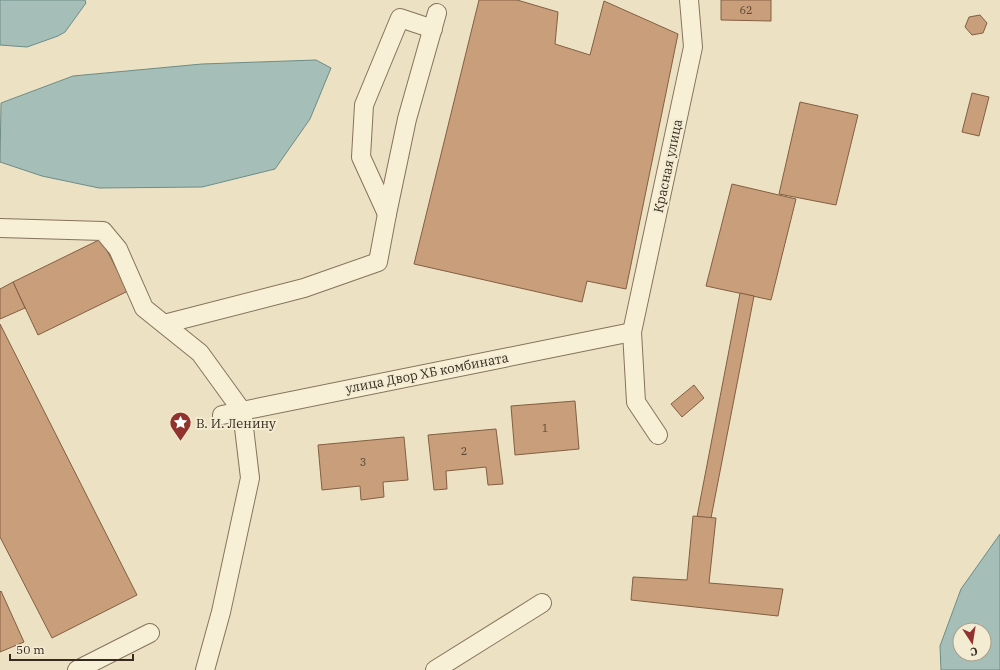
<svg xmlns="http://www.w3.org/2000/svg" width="1000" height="670" font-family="'IBM Plex Serif',serif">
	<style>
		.water { fill: #a5bfb8; stroke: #6d8c86; fill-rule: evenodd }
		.building { fill: #c89e7b; stroke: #835f42 }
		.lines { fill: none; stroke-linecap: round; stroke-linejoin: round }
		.minor-casing { stroke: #85735b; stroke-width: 20 }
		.minor { stroke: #f7efd6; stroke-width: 18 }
		.labels { text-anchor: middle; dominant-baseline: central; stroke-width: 4; stroke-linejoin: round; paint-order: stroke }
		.number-label { font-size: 11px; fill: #5a4835 }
		.street-label { font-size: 13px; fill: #362b1e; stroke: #f4ebd3 }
		.poi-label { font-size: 13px; fill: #362b1e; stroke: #f4ebd3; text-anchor: start }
	</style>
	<rect width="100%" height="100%" fill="#ece1c3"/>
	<g class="water">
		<polygon points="0,0 85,0 86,3 65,32 58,36 27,47 0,45"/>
		<polygon points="316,60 331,68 310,119 275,169 202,187 99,188 42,176 0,162 1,103 73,76 202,64"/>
		<path d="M1000,534V670H941L940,646L961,589ZM960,630H984V654H960Z"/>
	</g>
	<g class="building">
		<polygon points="479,0 517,0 558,12 555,44 590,55 604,1 678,34 626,289 587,281 582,302 414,264"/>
		<polygon points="721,0 771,0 771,21 721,20"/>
		<polygon points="980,15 987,23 983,33 972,35 965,27 969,17"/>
		<polygon points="972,93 989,97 979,136 962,132"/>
		<polygon points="800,102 858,115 836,205 779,194"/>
		<polygon points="732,184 796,199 771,300 706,286"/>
		<polygon points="101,239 128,291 38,335 13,282"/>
		<polygon points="13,282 25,308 0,319 0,289"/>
		<polygon points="740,293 754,296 711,518 697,517"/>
		<polygon points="0,324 137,595 52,638 0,537"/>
		<polygon points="694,385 704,398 682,417 671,404"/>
		<polygon points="575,401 579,449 515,455 511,406"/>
		<polygon points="496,429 503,484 488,485 486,467 446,471 447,489 434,490 428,435"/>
		<polygon points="404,437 408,480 383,482 384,497 361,500 360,486 322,490 318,445"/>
		<polygon points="693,516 716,518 709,583 783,589 778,616 631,600 633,577 687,580"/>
		<polygon points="1,591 24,642 0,652 0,592"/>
	</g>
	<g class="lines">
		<defs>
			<g id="minor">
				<polyline points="387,214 361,157 364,105 400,18 433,29"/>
				<polyline points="0,228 103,231 118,249 144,308 200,353 242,411 250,478 221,612 205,670"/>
				<polyline points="164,324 304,288 378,262 387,214 407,119 437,13"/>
				<polyline points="222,415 632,332"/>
				<polyline points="658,435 636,402 632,332 693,47 689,0"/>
				<polyline points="77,670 150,633"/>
				<polyline points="435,670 542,603"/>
			</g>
		</defs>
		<use href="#minor" class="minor-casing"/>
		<use href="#minor" class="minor"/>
	</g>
	<defs>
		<symbol id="sight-pin" viewBox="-11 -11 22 30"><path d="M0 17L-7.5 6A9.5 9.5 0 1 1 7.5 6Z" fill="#91322e" stroke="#f4ebd3"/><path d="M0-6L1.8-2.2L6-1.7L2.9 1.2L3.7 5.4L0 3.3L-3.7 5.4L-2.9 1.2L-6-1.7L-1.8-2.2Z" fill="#fff"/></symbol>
	</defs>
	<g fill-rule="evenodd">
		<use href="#sight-pin" x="168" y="410" width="25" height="34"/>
	</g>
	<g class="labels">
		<g class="number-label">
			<text x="746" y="10">62</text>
			<text x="545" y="428">1</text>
			<text x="464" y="451">2</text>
			<text x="363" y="462">3</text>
		</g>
		<g class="street-label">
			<text transform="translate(668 166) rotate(-78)">Красная улица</text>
			<text transform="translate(427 373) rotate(-11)">улица Двор ХБ комбината</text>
		</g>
		<g class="poi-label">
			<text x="196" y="423">В. И. Ленину</text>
		</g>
	</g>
	<g transform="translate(972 642) rotate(168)"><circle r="19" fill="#f4ebd3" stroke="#a89e8b"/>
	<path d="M0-3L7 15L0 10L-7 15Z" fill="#91322e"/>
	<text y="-6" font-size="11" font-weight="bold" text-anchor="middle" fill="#362b1e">С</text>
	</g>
	<path d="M10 654v6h123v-6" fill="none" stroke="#362b1e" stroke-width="2"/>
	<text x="16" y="654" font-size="12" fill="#362b1e" stroke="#f4ebd3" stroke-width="3" paint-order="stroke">50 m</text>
</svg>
